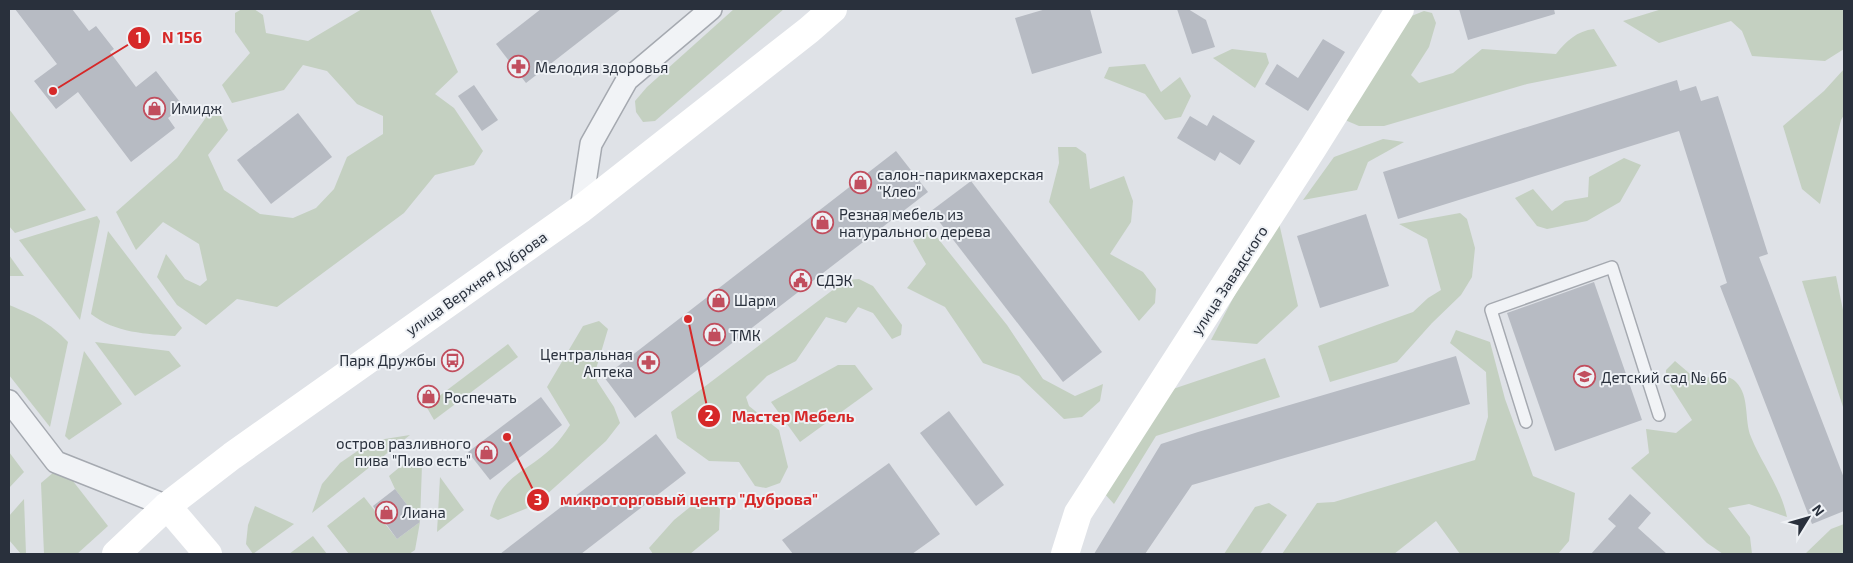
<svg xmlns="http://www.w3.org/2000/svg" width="1853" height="563" font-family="'Exo 2',sans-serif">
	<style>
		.green { fill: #c4d0c1 }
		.building { fill: #b7bbc3 }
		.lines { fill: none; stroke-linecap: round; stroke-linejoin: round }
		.lane-casing { stroke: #a5a9b0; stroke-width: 14 }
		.street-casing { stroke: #a5a9b0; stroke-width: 24 }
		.lane { stroke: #f1f3f6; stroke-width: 11 }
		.street { stroke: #f1f3f6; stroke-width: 21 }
		.secondary { stroke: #fff; stroke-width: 28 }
		.labels { text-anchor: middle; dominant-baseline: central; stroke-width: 4; stroke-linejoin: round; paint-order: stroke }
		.poi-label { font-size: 15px; fill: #29303c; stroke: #eef1f5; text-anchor: start }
		.street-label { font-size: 15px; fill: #29303c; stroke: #eef1f5 }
		.leader { fill: none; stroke: #d62828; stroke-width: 2 }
		.callout-dot { fill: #d62828; stroke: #eef1f5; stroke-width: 2 }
		.mark-label { font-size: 15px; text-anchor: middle; font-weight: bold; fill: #fff }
		.callout-label { font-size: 16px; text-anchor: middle; font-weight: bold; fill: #d62828; stroke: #eef1f5; stroke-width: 4; stroke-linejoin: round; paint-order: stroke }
	</style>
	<rect width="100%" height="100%" fill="#dfe2e7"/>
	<g class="green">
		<polygon points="242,9 254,9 263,15 266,33 308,41 362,9 430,9 458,72 435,94 454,108 483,151 474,165 435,175 404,213 277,307 237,299 206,325 177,305 157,277 166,254 185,279 200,286 207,280 199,244 163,222 136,250 116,212 177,158 207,116 221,116 228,130 208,155 224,190 260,214 293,218 316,208 334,189 347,157 383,134 383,116 357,104 327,71 303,65 284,90 232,103 222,85 250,53 235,32 235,13"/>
		<polygon points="734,9 784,9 655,121 643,122 636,112 635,101 647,87"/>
		<polygon points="1662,9 1844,9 1844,49 1825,61 1752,56 1742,31 1731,21 1659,43 1623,21"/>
		<path d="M1424,11L1432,13L1436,23L1429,47L1411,75L1419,83L1453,73L1482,49L1556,54C1566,41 1577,31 1594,29L1617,66L1527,84L1384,126H1359L1338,117L1399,21Z"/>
		<polygon points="1232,49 1266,53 1269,63 1255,88 1213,58"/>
		<polygon points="1145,64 1161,92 1180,77 1191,96 1181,117 1165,120 1145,94 1104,78 1109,67"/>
		<polygon points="1844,69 1844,115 1841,120 1820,204 1802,189 1783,126 1824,91"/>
		<polygon points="9,109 86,210 15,233 9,226"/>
		<polygon points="1383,139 1404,142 1368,162 1357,190 1303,200 1334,157"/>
		<polygon points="1058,147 1076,147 1086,154 1090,189 1124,176 1133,201 1131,222 1110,254 1143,272 1156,289 1155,303 1139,321 1049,202 1059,163"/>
		<polygon points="1624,158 1641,165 1620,202 1587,221 1547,229 1537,226 1515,198 1533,189 1552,211 1565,201 1588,197 1589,177"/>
		<polygon points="1460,213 1467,219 1475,248 1472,277 1461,295 1432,323 1397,362 1330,382 1318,346 1413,312 1428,298 1441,290 1427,239 1399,224"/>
		<polygon points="97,216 100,221 80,320 19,240"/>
		<polygon points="1279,223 1298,306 1257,344 1211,340 1248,270"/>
		<polygon points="928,226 1007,325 1043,379 1075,396 1103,384 1100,401 1082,417 1064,419 1019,376 983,363 945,307 907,288 926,264 913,241"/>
		<path d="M108,231L182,328L175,336C147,334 115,333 91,314Z"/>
		<polygon points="9,255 24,276 9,276"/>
		<polygon points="1836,276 1844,315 1844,410 1802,281"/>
		<polygon points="859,279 873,286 902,325 901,335 892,339 873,313 858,307 846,323 826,317 796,361 767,376 746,397 749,406 779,430 788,467 780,483 766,488 755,486 739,462 709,461 677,438 671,412 846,280"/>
		<path d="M9,305C34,315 49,322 68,342L50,427L9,375Z"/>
		<path d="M599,321L608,329L596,369L597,381L614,407L620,423L606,441L535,505L498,520L490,516C501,474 526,473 553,447C559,441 565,433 570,425L547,387L583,326Z"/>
		<polygon points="1456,330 1490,342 1505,399 1533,476 1575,493 1569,541 1558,554 1460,554 1436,521 1394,554 1282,554 1317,503 1334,502 1475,460 1488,417 1486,372 1450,343"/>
		<polygon points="95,342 169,351 181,366 135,396"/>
		<polygon points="508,344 518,357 434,420 426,406"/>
		<polygon points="84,351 122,404 69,440 65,436"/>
		<polygon points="1265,358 1280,397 1156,436 1114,504 1102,491 1167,391"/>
		<path d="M1675,361L1696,379C1708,378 1727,372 1736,382C1750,396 1744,420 1751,437C1762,464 1781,488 1787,517L1749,504L1728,508L1750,537L1752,554H1723L1707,543L1631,468L1649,453L1646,429L1676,433L1692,420L1666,379V370Z"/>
		<polygon points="838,365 855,365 873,389 800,442 771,402"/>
		<polygon points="410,435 312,513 322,484 340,463 372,441"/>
		<polygon points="9,452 24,472 9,488"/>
		<polygon points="407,461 422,465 420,522 415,550 409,554 349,554 327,526 364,497 397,539 420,522 395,489 389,476"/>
		<polygon points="54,472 69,476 108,526 77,554 44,554 41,483"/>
		<polygon points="440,477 464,510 437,532"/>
		<polygon points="24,499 26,554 21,554 9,540 9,516"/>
		<polygon points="700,499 710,499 720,509 719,530 690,554 653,554 649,548 674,520"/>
		<polygon points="1269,503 1287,515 1260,554 1224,554 1255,507"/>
		<polygon points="255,506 294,524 253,554 246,544 248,525"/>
		<polygon points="1844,524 1844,554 1805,554 1831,529"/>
		<polygon points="313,536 327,554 289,554"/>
	</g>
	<g class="building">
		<polygon points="15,9 72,9 89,31 96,26 114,49 110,52 136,87 156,71 183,106 168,118 175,128 131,162 78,92 56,109 34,81 57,64"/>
		<polygon points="541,9 621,9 526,83 496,44"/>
		<polygon points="1046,9 1090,9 1102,53 1032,74 1015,18"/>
		<polygon points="1177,9 1188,9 1206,20 1215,47 1192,54"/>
		<polygon points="1459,9 1554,9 1555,14 1468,40"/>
		<polygon points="1323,39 1345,52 1308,111 1265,84 1277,64 1298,78"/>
		<polygon points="1677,80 1680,91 1696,86 1701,101 1718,96 1768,254 1759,257 1844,478 1844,511 1812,524 1720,286 1727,283 1679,131 1398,219 1383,172"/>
		<polygon points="474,85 498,120 482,131 458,96"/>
		<polygon points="298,113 332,157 271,204 237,160"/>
		<polygon points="1213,115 1255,141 1240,165 1220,152 1215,161 1177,138 1190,116 1207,126"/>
		<polygon points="896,151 928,192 635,418 604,377"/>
		<polygon points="971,181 1102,352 1063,382 931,211"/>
		<polygon points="1366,214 1389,286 1320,308 1297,236"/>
		<polygon points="1594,282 1642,420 1555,451 1507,313"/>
		<polygon points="1456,356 1470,404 1192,485 1145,554 1094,554 1161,444 1198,432"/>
		<polygon points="541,397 562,425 490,480 468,452"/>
		<polygon points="949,411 1004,485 976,506 920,433"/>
		<polygon points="656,434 686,473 581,554 500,554"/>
		<polygon points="889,463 940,534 912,554 793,554 782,540"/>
		<polygon points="395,489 420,522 397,539 373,506"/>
		<polygon points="1630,494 1651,513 1638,528 1667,554 1591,554 1616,526 1608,519"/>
	</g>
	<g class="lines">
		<defs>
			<polyline id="lane" points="1526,422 1491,310 1612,267 1659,415"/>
			<g id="street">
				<polyline points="581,209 591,144 627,80 711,9"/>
				<polyline points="9,401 56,462 167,506"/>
			</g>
		</defs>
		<use href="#lane" class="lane-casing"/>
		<use href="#street" class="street-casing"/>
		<use href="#lane" class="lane"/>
		<use href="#street" class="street"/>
		<g class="secondary">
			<polyline points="167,506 208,554"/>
			<polyline points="116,554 167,506 232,456 581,209 809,30 833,9"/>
			<polyline points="1065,554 1078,513 1313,148 1400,9"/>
		</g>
	</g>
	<defs>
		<symbol id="pharmacy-ring" viewBox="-11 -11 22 22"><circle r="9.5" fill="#eef1f5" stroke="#c14e5e" stroke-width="1.5"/><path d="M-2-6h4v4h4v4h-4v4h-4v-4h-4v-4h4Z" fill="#c14e5e"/></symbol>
		<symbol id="shop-ring" viewBox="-11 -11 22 22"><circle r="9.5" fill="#eef1f5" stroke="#c14e5e" stroke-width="1.5"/><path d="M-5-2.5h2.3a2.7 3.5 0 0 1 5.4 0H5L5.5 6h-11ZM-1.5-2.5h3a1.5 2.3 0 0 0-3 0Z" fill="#c14e5e"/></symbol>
		<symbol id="civic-ring" viewBox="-11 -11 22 22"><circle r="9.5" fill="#eef1f5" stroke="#c14e5e" stroke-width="1.5"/><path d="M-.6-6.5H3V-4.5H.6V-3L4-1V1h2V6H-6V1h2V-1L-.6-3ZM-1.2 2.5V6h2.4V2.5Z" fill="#c14e5e"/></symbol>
		<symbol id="bus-ring" viewBox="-11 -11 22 22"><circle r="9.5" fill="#eef1f5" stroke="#c14e5e" stroke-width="1.5"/><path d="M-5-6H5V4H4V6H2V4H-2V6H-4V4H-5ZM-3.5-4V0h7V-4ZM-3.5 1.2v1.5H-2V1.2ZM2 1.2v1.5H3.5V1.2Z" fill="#c14e5e"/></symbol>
		<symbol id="school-ring" viewBox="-11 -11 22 22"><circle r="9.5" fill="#eef1f5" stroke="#c14e5e" stroke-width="1.5"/><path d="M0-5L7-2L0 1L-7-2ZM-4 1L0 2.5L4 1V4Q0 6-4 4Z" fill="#c14e5e"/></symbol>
	</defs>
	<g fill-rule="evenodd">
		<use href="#pharmacy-ring" x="506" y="54" width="25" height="25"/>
		<use href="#shop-ring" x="142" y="96" width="25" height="25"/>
		<use href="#shop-ring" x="848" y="170" width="25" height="25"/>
		<use href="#shop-ring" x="810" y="210" width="25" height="25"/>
		<use href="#civic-ring" x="788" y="268" width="25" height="25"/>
		<use href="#shop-ring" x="706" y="288" width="25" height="25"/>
		<use href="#shop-ring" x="702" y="322" width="25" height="25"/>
		<use href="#bus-ring" x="440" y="348" width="25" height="25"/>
		<use href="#pharmacy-ring" x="636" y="350" width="25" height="25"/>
		<use href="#school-ring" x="1572" y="364" width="25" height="25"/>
		<use href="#shop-ring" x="416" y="384" width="25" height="25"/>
		<use href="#shop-ring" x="474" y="440" width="25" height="25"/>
		<use href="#shop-ring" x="374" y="500" width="25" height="25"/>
	</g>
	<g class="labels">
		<g class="poi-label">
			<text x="535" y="67">Мелодия здоровья</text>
			<text x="171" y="108">Имидж</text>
			<text x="877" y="174">салон-парикмахерская<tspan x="877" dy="17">"Клео"</tspan></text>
			<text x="839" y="214">Резная мебель из<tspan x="839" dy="17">натурального дерева</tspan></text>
			<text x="816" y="280">СДЭК</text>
			<text x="734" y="300">Шарм</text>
			<text x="730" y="335">ТМК</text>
			<text x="633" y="354" text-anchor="end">Центральная<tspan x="633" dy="17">Аптека</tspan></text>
			<text x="436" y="360" text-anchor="end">Парк Дружбы</text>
			<text x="1601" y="377">Детский сад № 66</text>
			<text x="444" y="397">Роспечать</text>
			<text x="471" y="443" text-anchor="end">остров разливного<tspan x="471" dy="17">пива "Пиво есть"</tspan></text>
			<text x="402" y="512">Лиана</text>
		</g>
		<g class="street-label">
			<text transform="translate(1229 280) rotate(-57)">улица Завадского</text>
			<text transform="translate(476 283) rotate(-35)">улица Верхняя Дуброва</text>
		</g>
	</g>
	<path class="leader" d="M53 91L139 38M688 319L709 416M507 437L538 500"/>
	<g class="callout-dot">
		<circle cx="53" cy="91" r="5"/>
		<circle cx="688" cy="319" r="5"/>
		<circle cx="507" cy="437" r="5"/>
		<circle cx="139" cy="38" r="12"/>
		<circle cx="709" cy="416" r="12"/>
		<circle cx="538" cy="500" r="12"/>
	</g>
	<g class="mark-label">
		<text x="139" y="43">1</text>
		<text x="709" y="421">2</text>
		<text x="538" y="505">3</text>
	</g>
	<g class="callout-label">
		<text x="182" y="43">N 156</text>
		<text x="793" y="422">Мастер Мебель</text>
		<text x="689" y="505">микроторговый центр "Дуброва"</text>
	</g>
	<rect width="1853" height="563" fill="none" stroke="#29303c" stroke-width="20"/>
	<g transform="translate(1808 518) rotate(53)" stroke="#eef1f5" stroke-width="4" paint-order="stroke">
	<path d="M0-4L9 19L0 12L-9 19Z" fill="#29303c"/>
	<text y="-8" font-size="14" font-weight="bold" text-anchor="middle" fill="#29303c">N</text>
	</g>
</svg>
